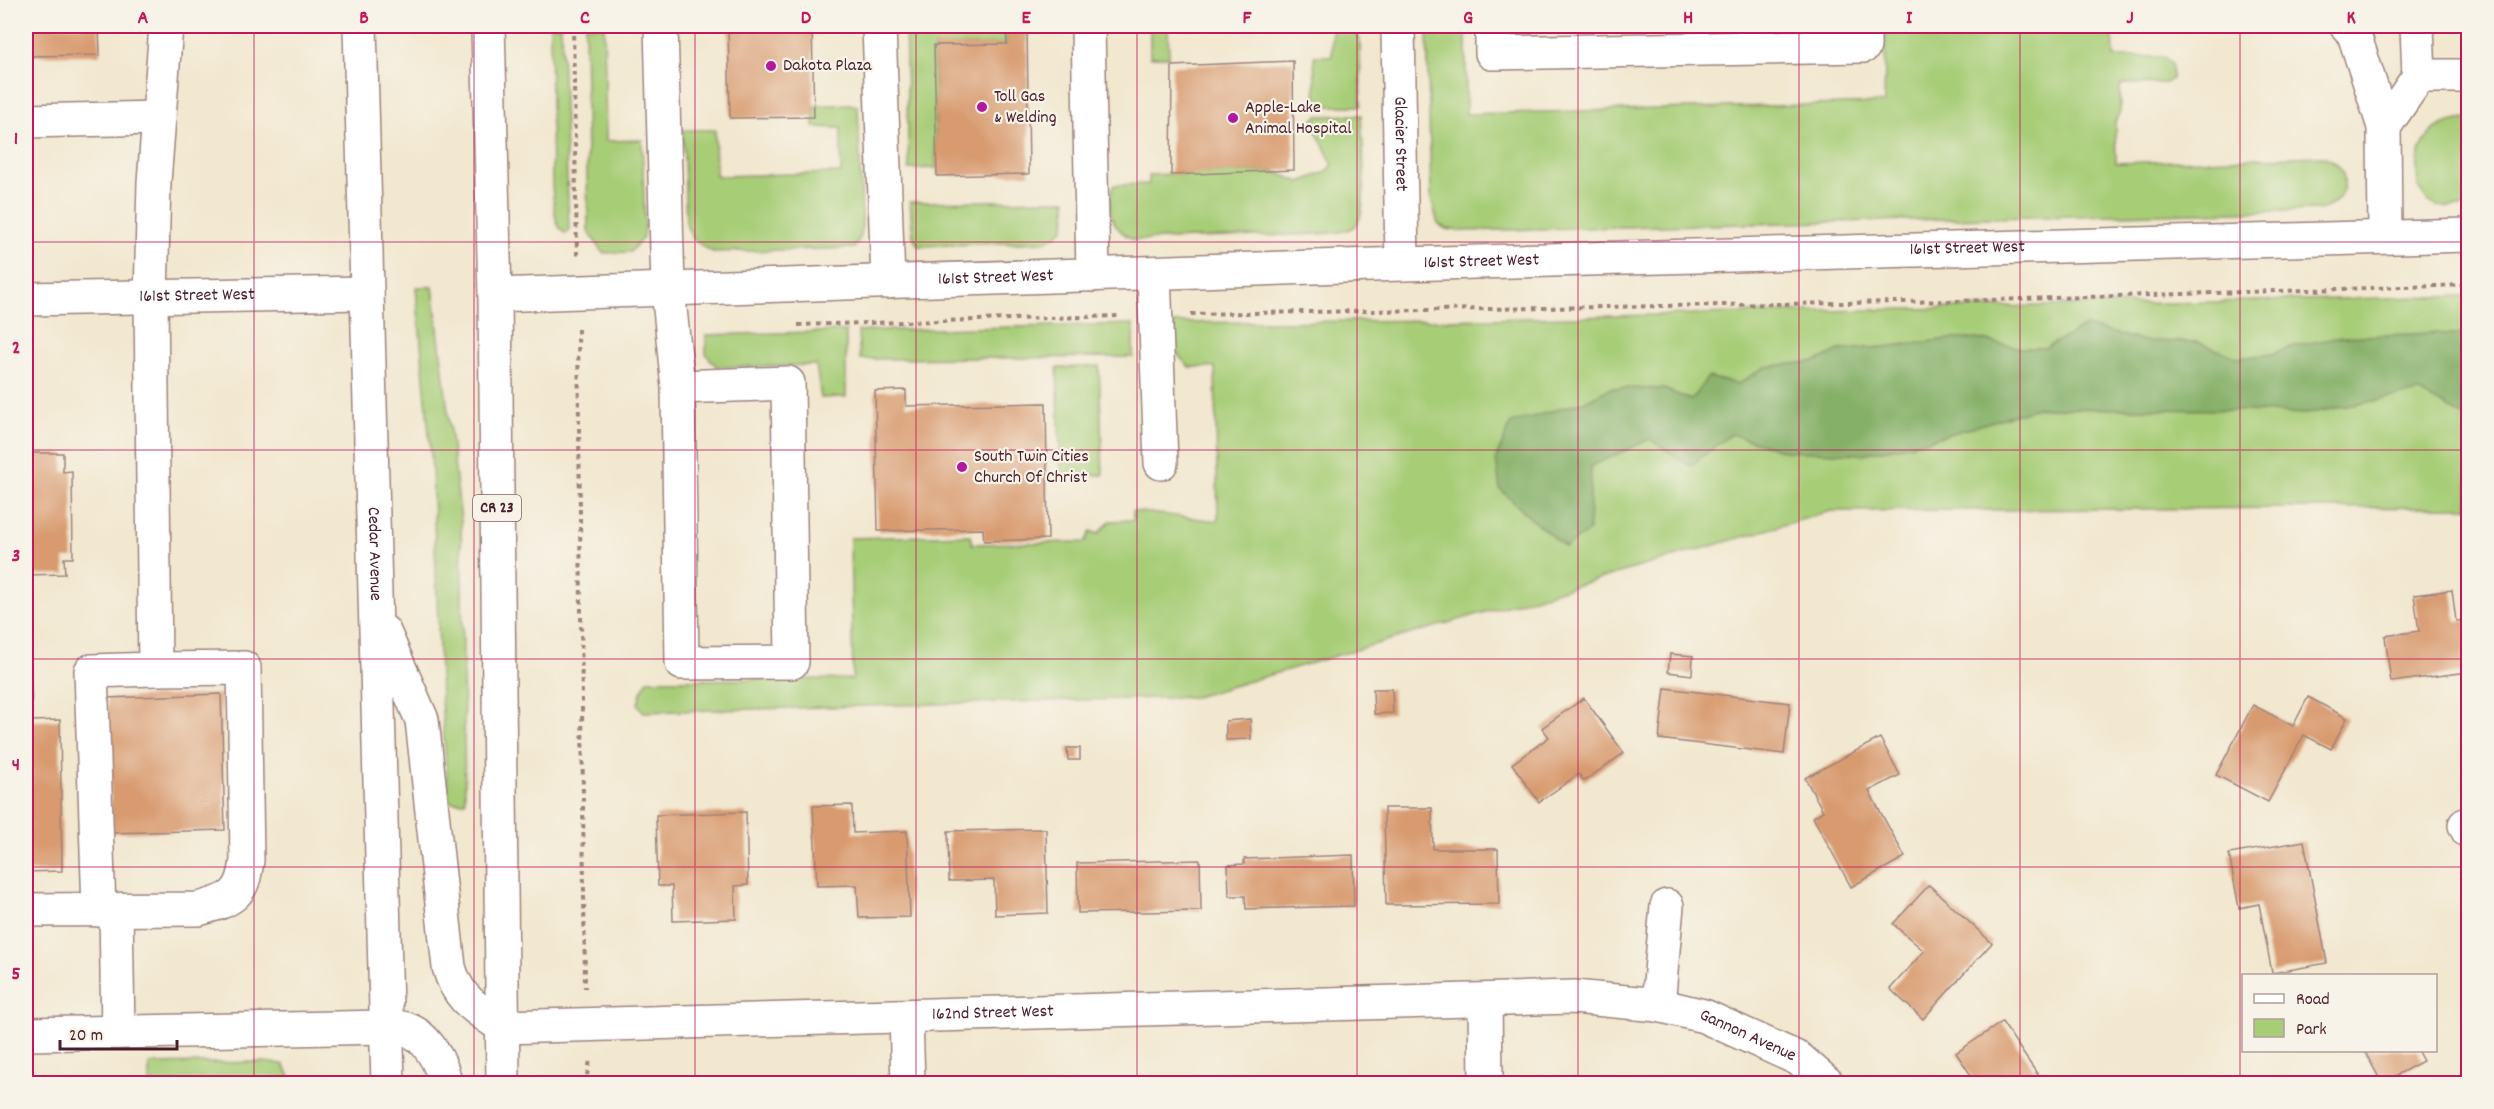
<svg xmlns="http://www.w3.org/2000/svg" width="2494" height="1109" font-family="Dekko,sans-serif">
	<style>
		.green { fill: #a7cd77; stroke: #787651; stroke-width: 1.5 }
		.forest { fill: #85b068; stroke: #68684a; stroke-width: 1.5 }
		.building { fill: #d89a6e }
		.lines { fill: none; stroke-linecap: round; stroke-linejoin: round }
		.minor-casing { stroke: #9e837d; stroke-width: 36 }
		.major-casing { stroke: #9e837d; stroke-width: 36 }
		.path { stroke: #9e837d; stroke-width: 4; stroke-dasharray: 4.5 4.5; stroke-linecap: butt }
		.minor { stroke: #fff; stroke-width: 33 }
		.major { stroke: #fff; stroke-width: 33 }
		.grid { fill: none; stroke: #c2185b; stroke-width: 1.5; stroke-opacity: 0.55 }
		.poi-dot { fill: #b5179e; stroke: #f7f3e8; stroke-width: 2 }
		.labels { text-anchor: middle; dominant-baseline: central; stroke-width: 4.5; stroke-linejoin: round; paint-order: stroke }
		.shield { fill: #f7f3e8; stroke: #7e5f64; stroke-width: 1.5 }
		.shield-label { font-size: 16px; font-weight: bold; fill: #4a1f2b }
		.poi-label { font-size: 18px; fill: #4a1f2b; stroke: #f7f3e8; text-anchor: start }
		.street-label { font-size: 18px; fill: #4a1f2b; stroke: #f7f3e8 }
		.neatline { fill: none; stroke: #c2185b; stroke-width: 2 }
		.grid-label { font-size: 20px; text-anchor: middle; font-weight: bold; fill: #c2185b }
	</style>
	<rect width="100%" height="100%" fill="#f7f3e8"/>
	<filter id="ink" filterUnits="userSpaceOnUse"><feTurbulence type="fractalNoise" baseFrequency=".0167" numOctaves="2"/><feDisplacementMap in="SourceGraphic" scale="12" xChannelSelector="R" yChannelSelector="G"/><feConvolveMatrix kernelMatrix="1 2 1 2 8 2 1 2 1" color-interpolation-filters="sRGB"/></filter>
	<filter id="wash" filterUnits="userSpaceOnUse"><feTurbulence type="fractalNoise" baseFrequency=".008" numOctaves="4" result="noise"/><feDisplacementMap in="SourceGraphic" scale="24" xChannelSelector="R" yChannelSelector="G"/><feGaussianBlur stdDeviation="1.35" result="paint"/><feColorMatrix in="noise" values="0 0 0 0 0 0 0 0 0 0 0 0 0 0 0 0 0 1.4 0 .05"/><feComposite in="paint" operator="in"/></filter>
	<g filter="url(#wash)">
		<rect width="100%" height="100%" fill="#f2e7cf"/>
		<g class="green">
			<polygon points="550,26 561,26 569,230 565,234 558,226 555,215 552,186"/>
			<polygon points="585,26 604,26 606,141 642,140 645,228 642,239 630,252 603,253 588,231"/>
			<polygon points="905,26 1006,26 1007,44 934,46 936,168 909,169"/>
			<polygon points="1150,26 1168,26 1169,57 1150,57"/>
			<polygon points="1337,26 1352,27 1360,39 1361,106 1316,106 1314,56 1332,56 1332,31"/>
			<path d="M1427,26H1466V114L1884,103L1886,26H2113L2114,57H2164L2172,63V79L2166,83L2124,84L2120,86V114L2115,121L2116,163L2322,156C2354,165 2350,203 2319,210L1460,231L1446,229L1438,224L1431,198Z"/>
			<path d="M850,104L858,106L862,217L861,236L854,248L713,252C698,244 690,239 686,223L683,130H715L716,176L841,173V128L814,127V106Z"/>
			<path d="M1361,115C1362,135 1369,213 1356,225C1347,233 1331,233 1320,234L1134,240C1111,229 1104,208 1114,185L1149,184V175L1272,171L1300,182L1326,172L1333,165L1315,129L1313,119L1318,116Z"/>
			<path d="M2468,119V206C2457,207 2441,210 2431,203C2410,189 2415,151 2430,134C2439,123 2455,120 2468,119Z"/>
			<path d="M1066,200C1067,223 1067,234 1043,242L918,246L913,236L910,202Z"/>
			<polygon points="416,287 433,287 461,521 465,802 449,802 441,700 432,468"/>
			<polygon points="2468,296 2468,507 1831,511 1195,697 643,712 638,704 641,692 648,680 853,679 850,538 970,535 972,544 1085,542 1091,531 1098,534 1110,521 1133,520 1133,511 1218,521 1215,367 1189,367 1178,355 1174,323 1446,320"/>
			<polygon points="1133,324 1133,357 860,359 858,331"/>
			<polygon points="846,331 846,397 821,398 816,365 717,367 706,354 706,335"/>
			<polygon points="1099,366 1103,475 1061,475 1057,368"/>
			<polygon points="263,1062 283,1064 294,1083 149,1083 149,1064"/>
		</g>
		<polygon class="forest" points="2086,326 2144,341 2197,342 2239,358 2272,354 2294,346 2341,337 2432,333 2468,335 2468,416 2465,417 2419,392 2306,414 2227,410 2037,408 1922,442 1863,454 1784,451 1731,434 1690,466 1650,439 1591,466 1589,531 1565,547 1527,515 1500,489 1496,458 1511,423 1583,402 1611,388 1664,389 1691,400 1708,377 1738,384 1765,367 1817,361 1839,350 1884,347 1949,339 1977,339 2021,348 2045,348"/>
		<g id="blocks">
			<g class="building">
				<polygon points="26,26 99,26 100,55 26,56"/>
				<polygon points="728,26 812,26 814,117 730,118"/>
				<polygon points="1006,26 1027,26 1029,174 937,176 934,45 1007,44"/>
				<polygon points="1293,61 1294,170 1171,175 1172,66"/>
				<polygon points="906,390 906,406 1046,403 1048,539 984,541 983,529 878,531 875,391"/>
				<polygon points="26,453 63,453 63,472 72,471 73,558 64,558 65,574 26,575"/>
				<polygon points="2452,590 2456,621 2468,620 2468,672 2391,682 2385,636 2419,631 2414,595"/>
				<polygon points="26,636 30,636 32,721 60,720 62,871 26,872"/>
				<polygon points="1670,654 1693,656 1692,675 1668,672"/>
				<polygon points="1665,688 1790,703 1784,754 1659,739"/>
				<polygon points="1373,689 1392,689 1393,713 1374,714"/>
				<polygon points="221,694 225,830 112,833 107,698"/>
				<polygon points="2308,697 2347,718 2331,749 2304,735 2268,802 2216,775 2253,705 2293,726"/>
				<polygon points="1584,698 1624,753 1584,781 1579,774 1539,802 1512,764 1549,737 1542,728"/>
				<polygon points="1250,719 1251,739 1226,740 1226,721"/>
				<polygon points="1880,738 1900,775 1869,791 1905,857 1851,887 1813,817 1823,811 1805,778"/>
				<polygon points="1067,748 1080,748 1080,760 1068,760"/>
				<polygon points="852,805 853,833 907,831 910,917 859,918 857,885 817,886 813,806"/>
				<polygon points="1384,808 1432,808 1433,849 1498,849 1499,904 1386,905"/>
				<polygon points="746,812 748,885 735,886 736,919 673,921 672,886 658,886 656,815"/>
				<polygon points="1046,829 1048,913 995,915 994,880 949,881 948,831"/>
				<polygon points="2304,841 2327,963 2272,973 2259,904 2239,908 2229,854"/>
				<polygon points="1353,855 1354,906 1246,909 1245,896 1229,896 1228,865 1244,864 1244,859"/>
				<polygon points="1200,860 1201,911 1078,913 1077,863"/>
				<polygon points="1929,885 1992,943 1923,1019 1890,989 1924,951 1893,924"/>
				<polygon points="2002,1022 2044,1084 1977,1084 1956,1053"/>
				<polygon points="2364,1050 2417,1050 2423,1061 2382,1083"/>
			</g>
		</g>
	</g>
	<g filter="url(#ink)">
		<use href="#blocks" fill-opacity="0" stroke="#9e837d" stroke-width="1.5"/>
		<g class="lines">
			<defs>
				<g id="minor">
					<polyline points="661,26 668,289 678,387 682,663 792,662 788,383 678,387"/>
					<polyline points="879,26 888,282"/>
					<polyline points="1088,26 1093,275"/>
					<path id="s1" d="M1398,26L1402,264"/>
					<polyline points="1492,26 1492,53 1864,46 1864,26"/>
					<polyline points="2347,26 2354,34 2384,127 2385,236"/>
					<polyline points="2417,26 2419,76 2468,76"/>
					<polyline points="26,121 159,118"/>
					<polyline points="2384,127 2419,76"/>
					<polyline points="1154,273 1161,463"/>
					<path id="s2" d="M495,295L1402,264L2468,235"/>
					<path id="s3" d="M26,299L367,293"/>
					<polyline points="2465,825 2468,831"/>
					<path d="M26,910L198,909C232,900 243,896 247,860L244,668L155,669L151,297L154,182L166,26"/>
					<polyline points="99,910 91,671 155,669"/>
					<polyline points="116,910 118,1032"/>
					<polyline points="1485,1001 1486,1084"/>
					<polyline points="1658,1005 1667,906"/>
					<polyline points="906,1017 908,1084"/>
					<path id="s4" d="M503,1027L1574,997L1658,1005L1704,1016L1799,1059L1828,1084"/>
					<polyline points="26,1034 386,1027"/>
				</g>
				<g id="major">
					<path id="s5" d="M360,26L388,1084"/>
					<polyline points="488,26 495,295 503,1084"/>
					<path d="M384,632L422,720L449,967C458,1000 476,1008 503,1027"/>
					<path d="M386,1027C392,1027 400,1027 406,1029C426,1035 443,1064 445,1084"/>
				</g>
			</defs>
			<use href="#minor" class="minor-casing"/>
			<use href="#major" class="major-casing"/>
			<g class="path">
				<polyline points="573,26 577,256"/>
				<polyline points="1191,314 1959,301 2468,285"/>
				<polyline points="798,325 1120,316"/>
				<polyline points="578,329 585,988"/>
				<polyline points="585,1084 590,1061"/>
			</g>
			<use href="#minor" class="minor"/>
			<use href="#major" class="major"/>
		</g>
	</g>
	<path class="grid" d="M254,26V1084M474,26V1084M695,26V1084M916,26V1084M1137,26V1084M1357,26V1084M1578,26V1084M1799,26V1084M2020,26V1084M2240,26V1084M26,242H2468M26,450H2468M26,659H2468M26,867H2468"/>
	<g class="poi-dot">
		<circle cx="771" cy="66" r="6"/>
		<circle cx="982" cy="107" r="6"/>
		<circle cx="1233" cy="118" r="6"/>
		<circle cx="962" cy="467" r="6"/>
	</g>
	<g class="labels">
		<rect class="shield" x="473" y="495" width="48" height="26" rx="4.5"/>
		<g class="shield-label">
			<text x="497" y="508">CR 23</text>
		</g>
		<g class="poi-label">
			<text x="783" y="66">Dakota Plaza</text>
			<text x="994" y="97">Toll Gas<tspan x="994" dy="21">&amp; Welding</tspan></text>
			<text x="1245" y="108">Apple-Lake<tspan x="1245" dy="21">Animal Hospital</tspan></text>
			<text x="974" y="457">South Twin Cities<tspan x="974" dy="21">Church Of Christ</tspan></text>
		</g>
		<g class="street-label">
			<text stroke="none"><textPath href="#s1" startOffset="118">Glacier Street</textPath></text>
			<text stroke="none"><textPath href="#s2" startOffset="1473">161st Street West</textPath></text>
			<text stroke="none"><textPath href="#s2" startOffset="987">161st Street West</textPath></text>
			<text stroke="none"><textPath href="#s2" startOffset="501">161st Street West</textPath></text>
			<text stroke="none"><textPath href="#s3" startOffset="171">161st Street West</textPath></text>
			<text stroke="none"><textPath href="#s5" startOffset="528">Cedar Avenue</textPath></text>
			<text stroke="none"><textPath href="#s4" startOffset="490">162nd Street West</textPath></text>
			<text stroke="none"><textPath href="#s4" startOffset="1251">Gannon Avenue</textPath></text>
		</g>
	</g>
	<rect width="2494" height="1109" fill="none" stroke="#f7f3e8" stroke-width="66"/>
	<rect x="2242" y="974" width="195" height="78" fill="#f7f3e8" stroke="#b29e9c" stroke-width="1.5"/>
	<rect x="2254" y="994" width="30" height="9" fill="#ffffff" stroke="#b29e9c" stroke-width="1.5"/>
	<text x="2296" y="1004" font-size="18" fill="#4a1f2b">Road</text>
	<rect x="2254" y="1019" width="30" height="18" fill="#a7cd77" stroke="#b29e9c" stroke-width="1.5"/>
	<text x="2296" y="1034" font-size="18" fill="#4a1f2b">Park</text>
	<path d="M60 1040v9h117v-9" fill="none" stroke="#4a1f2b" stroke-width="3"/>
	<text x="69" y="1040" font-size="18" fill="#4a1f2b" stroke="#f7f3e8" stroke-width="4.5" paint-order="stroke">20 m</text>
	<rect x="33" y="33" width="2428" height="1043" class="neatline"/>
	<g class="grid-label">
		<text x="143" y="23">A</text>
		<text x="364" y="23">B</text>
		<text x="585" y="23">C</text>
		<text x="806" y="23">D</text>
		<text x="1026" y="23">E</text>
		<text x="1247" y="23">F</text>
		<text x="1468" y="23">G</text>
		<text x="1688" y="23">H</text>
		<text x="1909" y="23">I</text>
		<text x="2130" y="23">J</text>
		<text x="2351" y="23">K</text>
		<text x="16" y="144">1</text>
		<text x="16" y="353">2</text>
		<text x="16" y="561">3</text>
		<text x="16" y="770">4</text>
		<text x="16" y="979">5</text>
	</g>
</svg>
